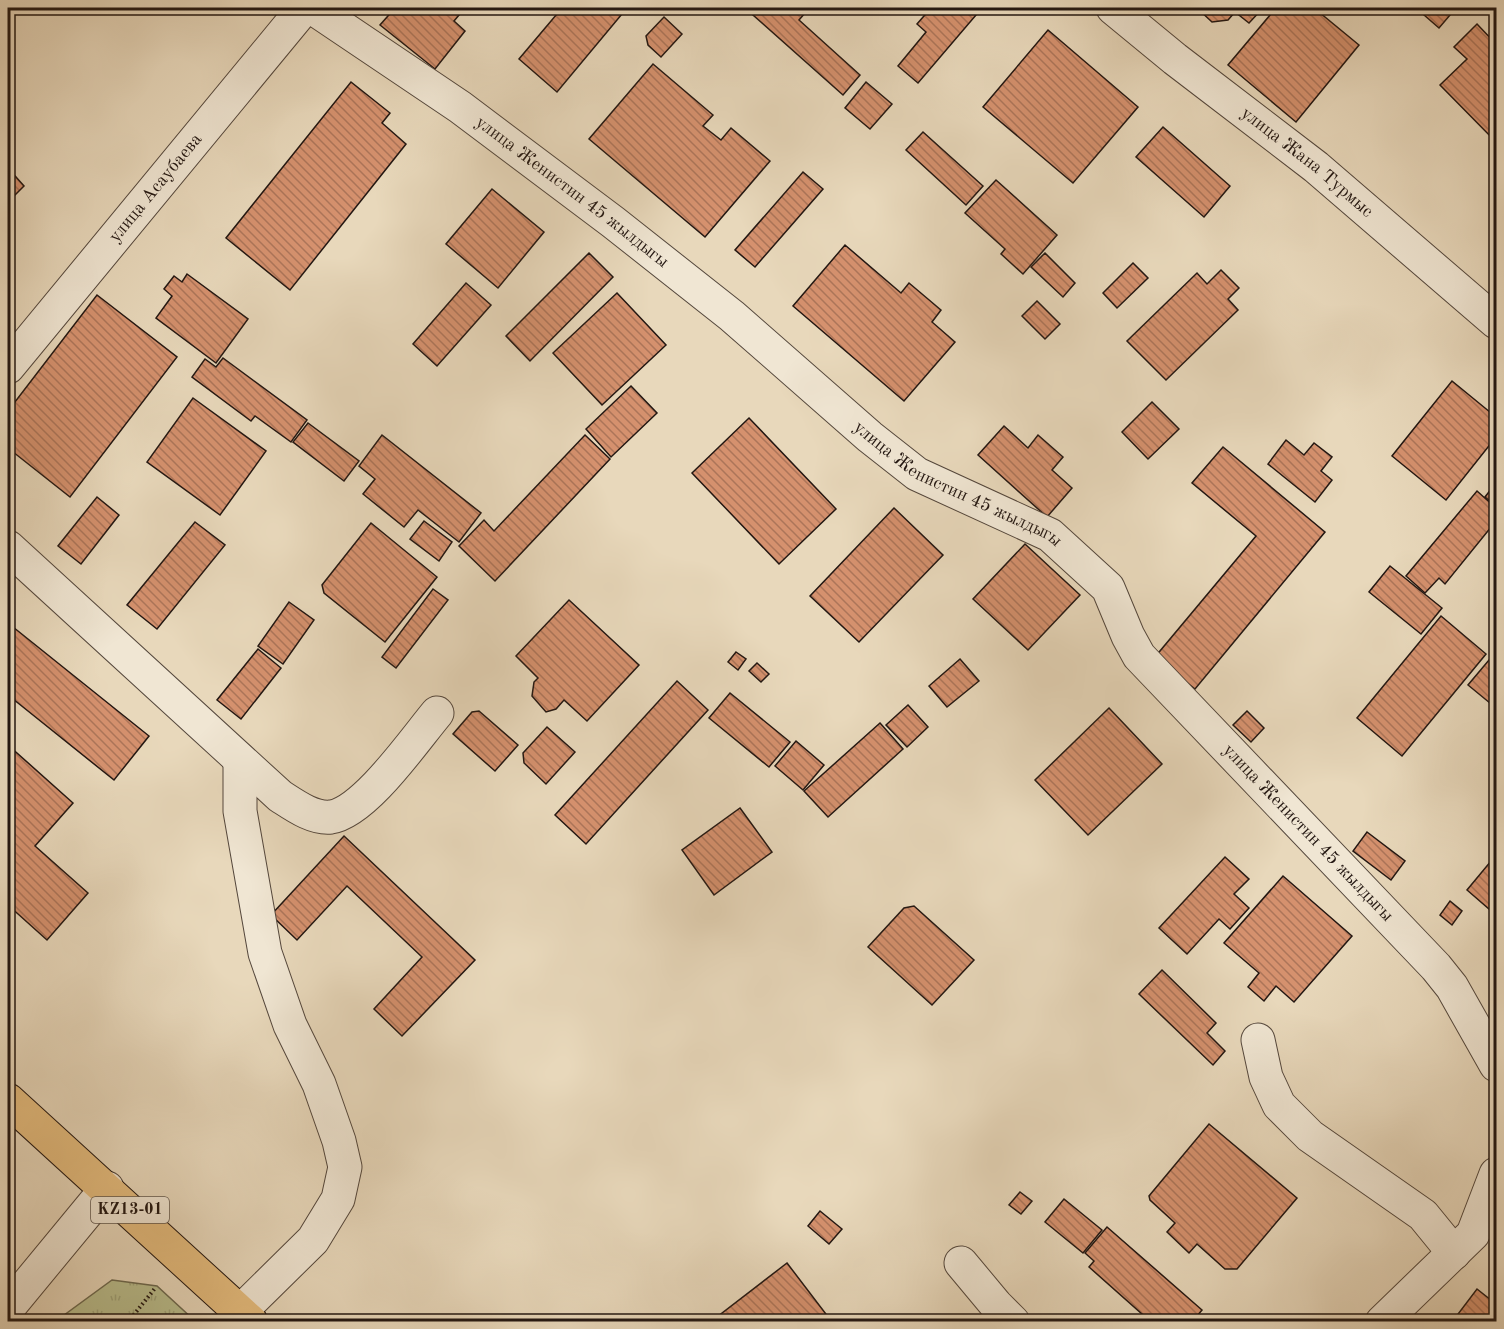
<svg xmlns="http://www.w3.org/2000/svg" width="1504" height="1329" font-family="'Old Standard TT',serif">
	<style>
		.grass { fill: url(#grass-tufts); stroke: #6e6a50; stroke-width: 1.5 }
		.building { fill: url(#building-back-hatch); stroke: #231712; stroke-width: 1.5 }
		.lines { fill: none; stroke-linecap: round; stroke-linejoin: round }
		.minor-casing { stroke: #54473c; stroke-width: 35 }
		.trunk-casing { stroke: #231712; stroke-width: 35 }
		.path { stroke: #231712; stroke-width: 4; stroke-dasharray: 1.5 3; stroke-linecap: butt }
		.minor { stroke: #f0e6d3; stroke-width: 33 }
		.trunk { stroke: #e4bc7e; stroke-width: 33 }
		.labels { text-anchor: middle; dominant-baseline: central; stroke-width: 6; stroke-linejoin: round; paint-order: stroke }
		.shield { fill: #f0e6d3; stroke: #60554c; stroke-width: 1.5 }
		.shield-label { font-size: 16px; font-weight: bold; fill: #231712 }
		.street-label { font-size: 18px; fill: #231712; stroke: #f0e6d3 }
	</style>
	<defs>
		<pattern id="grass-tufts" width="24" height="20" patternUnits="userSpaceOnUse" patternTransform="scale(1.5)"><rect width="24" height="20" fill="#b9be8e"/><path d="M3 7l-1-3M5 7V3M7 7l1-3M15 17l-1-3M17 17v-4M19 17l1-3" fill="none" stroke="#9fa379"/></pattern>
		<pattern id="building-back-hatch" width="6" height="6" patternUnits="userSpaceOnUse" patternTransform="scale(1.5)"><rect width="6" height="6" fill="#d5916e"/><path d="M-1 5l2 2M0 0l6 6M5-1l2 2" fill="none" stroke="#ac7559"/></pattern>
	</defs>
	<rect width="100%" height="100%" fill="#e8d8bb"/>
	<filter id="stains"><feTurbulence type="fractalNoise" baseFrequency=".00333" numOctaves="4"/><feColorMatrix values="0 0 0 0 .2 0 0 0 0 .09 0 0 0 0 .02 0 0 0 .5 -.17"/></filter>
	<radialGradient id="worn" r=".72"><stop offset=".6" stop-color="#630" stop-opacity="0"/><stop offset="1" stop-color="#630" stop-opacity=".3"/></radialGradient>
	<polygon class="grass" points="112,1280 157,1286 195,1321 56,1321"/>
	<g class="building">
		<polygon points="395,8 465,8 454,21 465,31 435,69 380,25"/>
		<polygon points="562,8 627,8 557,92 519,59"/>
		<polygon points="745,8 799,8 805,13 799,20 860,75 843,95"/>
		<polygon points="931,8 982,8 918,83 898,66 926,32 917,24"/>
		<polygon points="1197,8 1263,8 1249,23 1235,12 1228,20 1212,22"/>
		<polygon points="1276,8 1314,8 1359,45 1296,122 1228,65"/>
		<polygon points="1416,8 1456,8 1439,28"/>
		<polygon points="664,17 682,34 661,57 648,45 646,36"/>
		<polygon points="1477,24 1496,44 1496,142 1440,85 1467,59 1454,47"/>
		<polygon points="1048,30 1138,107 1073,183 983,107"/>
		<polygon points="653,64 713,115 703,126 721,140 731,128 770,161 705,237 589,139"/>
		<polygon points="351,82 390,113 382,123 406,144 290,290 226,238"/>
		<polygon points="866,82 892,104 870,129 845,108"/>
		<polygon points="1163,127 1230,186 1204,217 1136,157"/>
		<polygon points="923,132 983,186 966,205 906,150"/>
		<polygon points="8,168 24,186 8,202"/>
		<polygon points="803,172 823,189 755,267 735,250"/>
		<polygon points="996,180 1057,235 1023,274 1001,254 1005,249 965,213"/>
		<polygon points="492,189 544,232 498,288 446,244"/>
		<polygon points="845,245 901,293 909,283 941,310 932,322 955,342 904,401 793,306"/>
		<polygon points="589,253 613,277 530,361 506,336"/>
		<polygon points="1045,253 1075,283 1063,297 1031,267"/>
		<polygon points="1133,263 1148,278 1117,308 1103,293"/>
		<polygon points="1221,270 1239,288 1228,299 1238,310 1166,380 1127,341 1197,273 1207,284"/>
		<polygon points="187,274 248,319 216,363 156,318 172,296 164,289 174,276 182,282"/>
		<polygon points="466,283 491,305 437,366 413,344"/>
		<polygon points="617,293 666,345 602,405 553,353"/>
		<polygon points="97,295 177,357 70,497 8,448 8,411"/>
		<polygon points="1037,301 1060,324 1045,339 1022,316"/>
		<polygon points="223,358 307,420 291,442 255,416 251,421 192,377 205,359 216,367"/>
		<polygon points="1452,381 1496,417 1496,437 1446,500 1392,456"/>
		<polygon points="631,386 657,413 611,457 586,429"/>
		<polygon points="193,398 266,451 220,515 147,462"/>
		<polygon points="1152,402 1179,429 1148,459 1122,432"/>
		<polygon points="749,418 836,509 779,564 692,473"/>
		<polygon points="308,423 359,461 344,481 293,442"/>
		<polygon points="1004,426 1028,448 1038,435 1063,457 1052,470 1072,488 1047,517 978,455"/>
		<polygon points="382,435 481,513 459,542 418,510 404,527 363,494 375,479 359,466"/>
		<polygon points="585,435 610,459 495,581 459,546 484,520 494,531"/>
		<polygon points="1286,440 1304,455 1314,443 1332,457 1321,471 1332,480 1315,502 1268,464"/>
		<polygon points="1223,447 1325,532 1195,689 1155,657 1256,536 1192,483"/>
		<polygon points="1496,483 1496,506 1485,497"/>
		<polygon points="1477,491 1496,508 1496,521 1445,584 1439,578 1425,593 1406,576"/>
		<polygon points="97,497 119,515 81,564 58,546"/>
		<polygon points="894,508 943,555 859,642 810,596"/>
		<polygon points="424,521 452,542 439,561 410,539"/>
		<polygon points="195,522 225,545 157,629 127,605"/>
		<polygon points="371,523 437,577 385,642 324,593 322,585"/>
		<polygon points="1025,544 1080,595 1028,650 973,599"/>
		<polygon points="1390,566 1442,608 1421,634 1369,592"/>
		<polygon points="433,589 448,600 396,668 382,657"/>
		<polygon points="569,600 639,665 587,721 564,700 556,709 546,712 532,696 534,682 538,678 516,656"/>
		<polygon points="289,602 314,620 283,664 258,646"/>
		<polygon points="1441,616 1486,654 1402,756 1357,718"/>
		<polygon points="8,623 149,736 114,780 8,695"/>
		<polygon points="258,649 281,668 241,719 217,700"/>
		<polygon points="736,652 746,659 738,670 728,662"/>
		<polygon points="960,659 979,681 947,707 929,686"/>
		<polygon points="1489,660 1496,666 1496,708 1468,685"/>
		<polygon points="757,663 769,674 761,682 749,671"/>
		<polygon points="677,681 708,710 586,844 555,815"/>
		<polygon points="730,693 790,742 769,767 709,718"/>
		<polygon points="908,705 928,727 907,747 886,725"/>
		<polygon points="1109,708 1162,764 1088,835 1035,780"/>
		<polygon points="479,711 518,745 495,771 453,734 472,712"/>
		<polygon points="1247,711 1264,728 1251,742 1233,725"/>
		<polygon points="880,723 903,749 828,817 804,791"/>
		<polygon points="547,727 575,752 546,784 524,763 523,753"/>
		<polygon points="796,741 824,765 803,790 775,766"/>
		<polygon points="8,745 73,803 35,846 88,893 47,940 8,905"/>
		<polygon points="740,808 772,852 714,895 682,850"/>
		<polygon points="1367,832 1405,861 1391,880 1353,851"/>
		<polygon points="344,836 475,960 402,1036 374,1009 422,957 347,886 297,940 271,915"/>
		<polygon points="1496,855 1496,915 1467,890"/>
		<polygon points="1225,857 1249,879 1234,894 1249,908 1230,929 1219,919 1187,954 1159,928"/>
		<polygon points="1283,876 1352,936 1294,1002 1276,986 1264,1001 1248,987 1259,973 1224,943"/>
		<polygon points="1450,901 1462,911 1452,925 1440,915"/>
		<polygon points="914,906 974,960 932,1005 868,947 904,908"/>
		<polygon points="1162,970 1216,1023 1207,1033 1225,1051 1213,1065 1139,994"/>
		<polygon points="1209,1124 1297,1198 1237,1269 1225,1269 1197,1244 1189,1253 1167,1232 1175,1223 1150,1200 1149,1196"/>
		<polygon points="1020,1192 1032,1201 1021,1214 1009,1205"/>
		<polygon points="1064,1199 1102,1230 1083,1253 1045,1222"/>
		<polygon points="820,1211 842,1229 829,1244 808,1226"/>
		<polygon points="1107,1227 1202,1310 1192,1322 1151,1322 1089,1267 1094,1261 1085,1253"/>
		<polygon points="787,1263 832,1322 720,1322 717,1317"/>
		<polygon points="1477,1289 1496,1304 1496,1322 1452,1322"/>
	</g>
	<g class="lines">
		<defs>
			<g id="minor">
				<path id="s1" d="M313,8L460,107L613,222L732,316L870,437L917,474L1050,535L1108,588L1128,636L1139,656L1436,967L1452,987L1496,1065"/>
				<path id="s2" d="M1113,8L1175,59L1316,167L1496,322"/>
				<path id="s3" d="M8,367L304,8"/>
				<path d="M8,547L280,796C294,805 313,819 331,817C365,812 415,739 437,713"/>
				<polyline points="240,760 240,811 265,953 290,1025 319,1084 339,1141 345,1167 338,1199 313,1240 240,1312"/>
				<polyline points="1258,1040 1266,1077 1279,1105 1310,1136 1423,1215 1454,1253"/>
				<polyline points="961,1263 996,1305 1013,1322"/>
				<polyline points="8,1308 107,1188"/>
				<polyline points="1382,1322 1473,1234 1496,1174"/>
			</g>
			<polyline id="trunk" points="8,1100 251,1322"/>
		</defs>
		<use href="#minor" class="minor-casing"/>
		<use href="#trunk" class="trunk-casing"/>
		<polyline class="path" points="128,1322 156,1287"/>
		<use href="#minor" class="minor"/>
		<use href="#trunk" class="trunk"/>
	</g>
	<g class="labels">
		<rect class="shield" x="91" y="1197" width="78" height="26" rx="4.5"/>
		<g class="shield-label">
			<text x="130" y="1210">KZ13-01</text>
		</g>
		<g class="street-label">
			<text stroke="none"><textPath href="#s2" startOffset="248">улица Жана Турмыс</textPath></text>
			<text stroke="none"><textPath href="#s3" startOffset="232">улица Асаубаева</textPath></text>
			<text stroke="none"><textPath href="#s1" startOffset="318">улица Женистин 45 жылдыгы</textPath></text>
			<text stroke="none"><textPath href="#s1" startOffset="804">улица Женистин 45 жылдыгы</textPath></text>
			<text stroke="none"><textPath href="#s1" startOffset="1308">улица Женистин 45 жылдыгы</textPath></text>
		</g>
	</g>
	<rect width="1504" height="1329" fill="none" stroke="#e8d8bb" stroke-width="30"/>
	<rect x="9" y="9" width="1486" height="1311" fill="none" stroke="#231712" stroke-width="3"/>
	<rect x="15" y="15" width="1474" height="1299" fill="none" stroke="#231712" stroke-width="1.5"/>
	<rect width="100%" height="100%" filter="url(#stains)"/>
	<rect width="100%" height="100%" fill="url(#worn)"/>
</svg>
